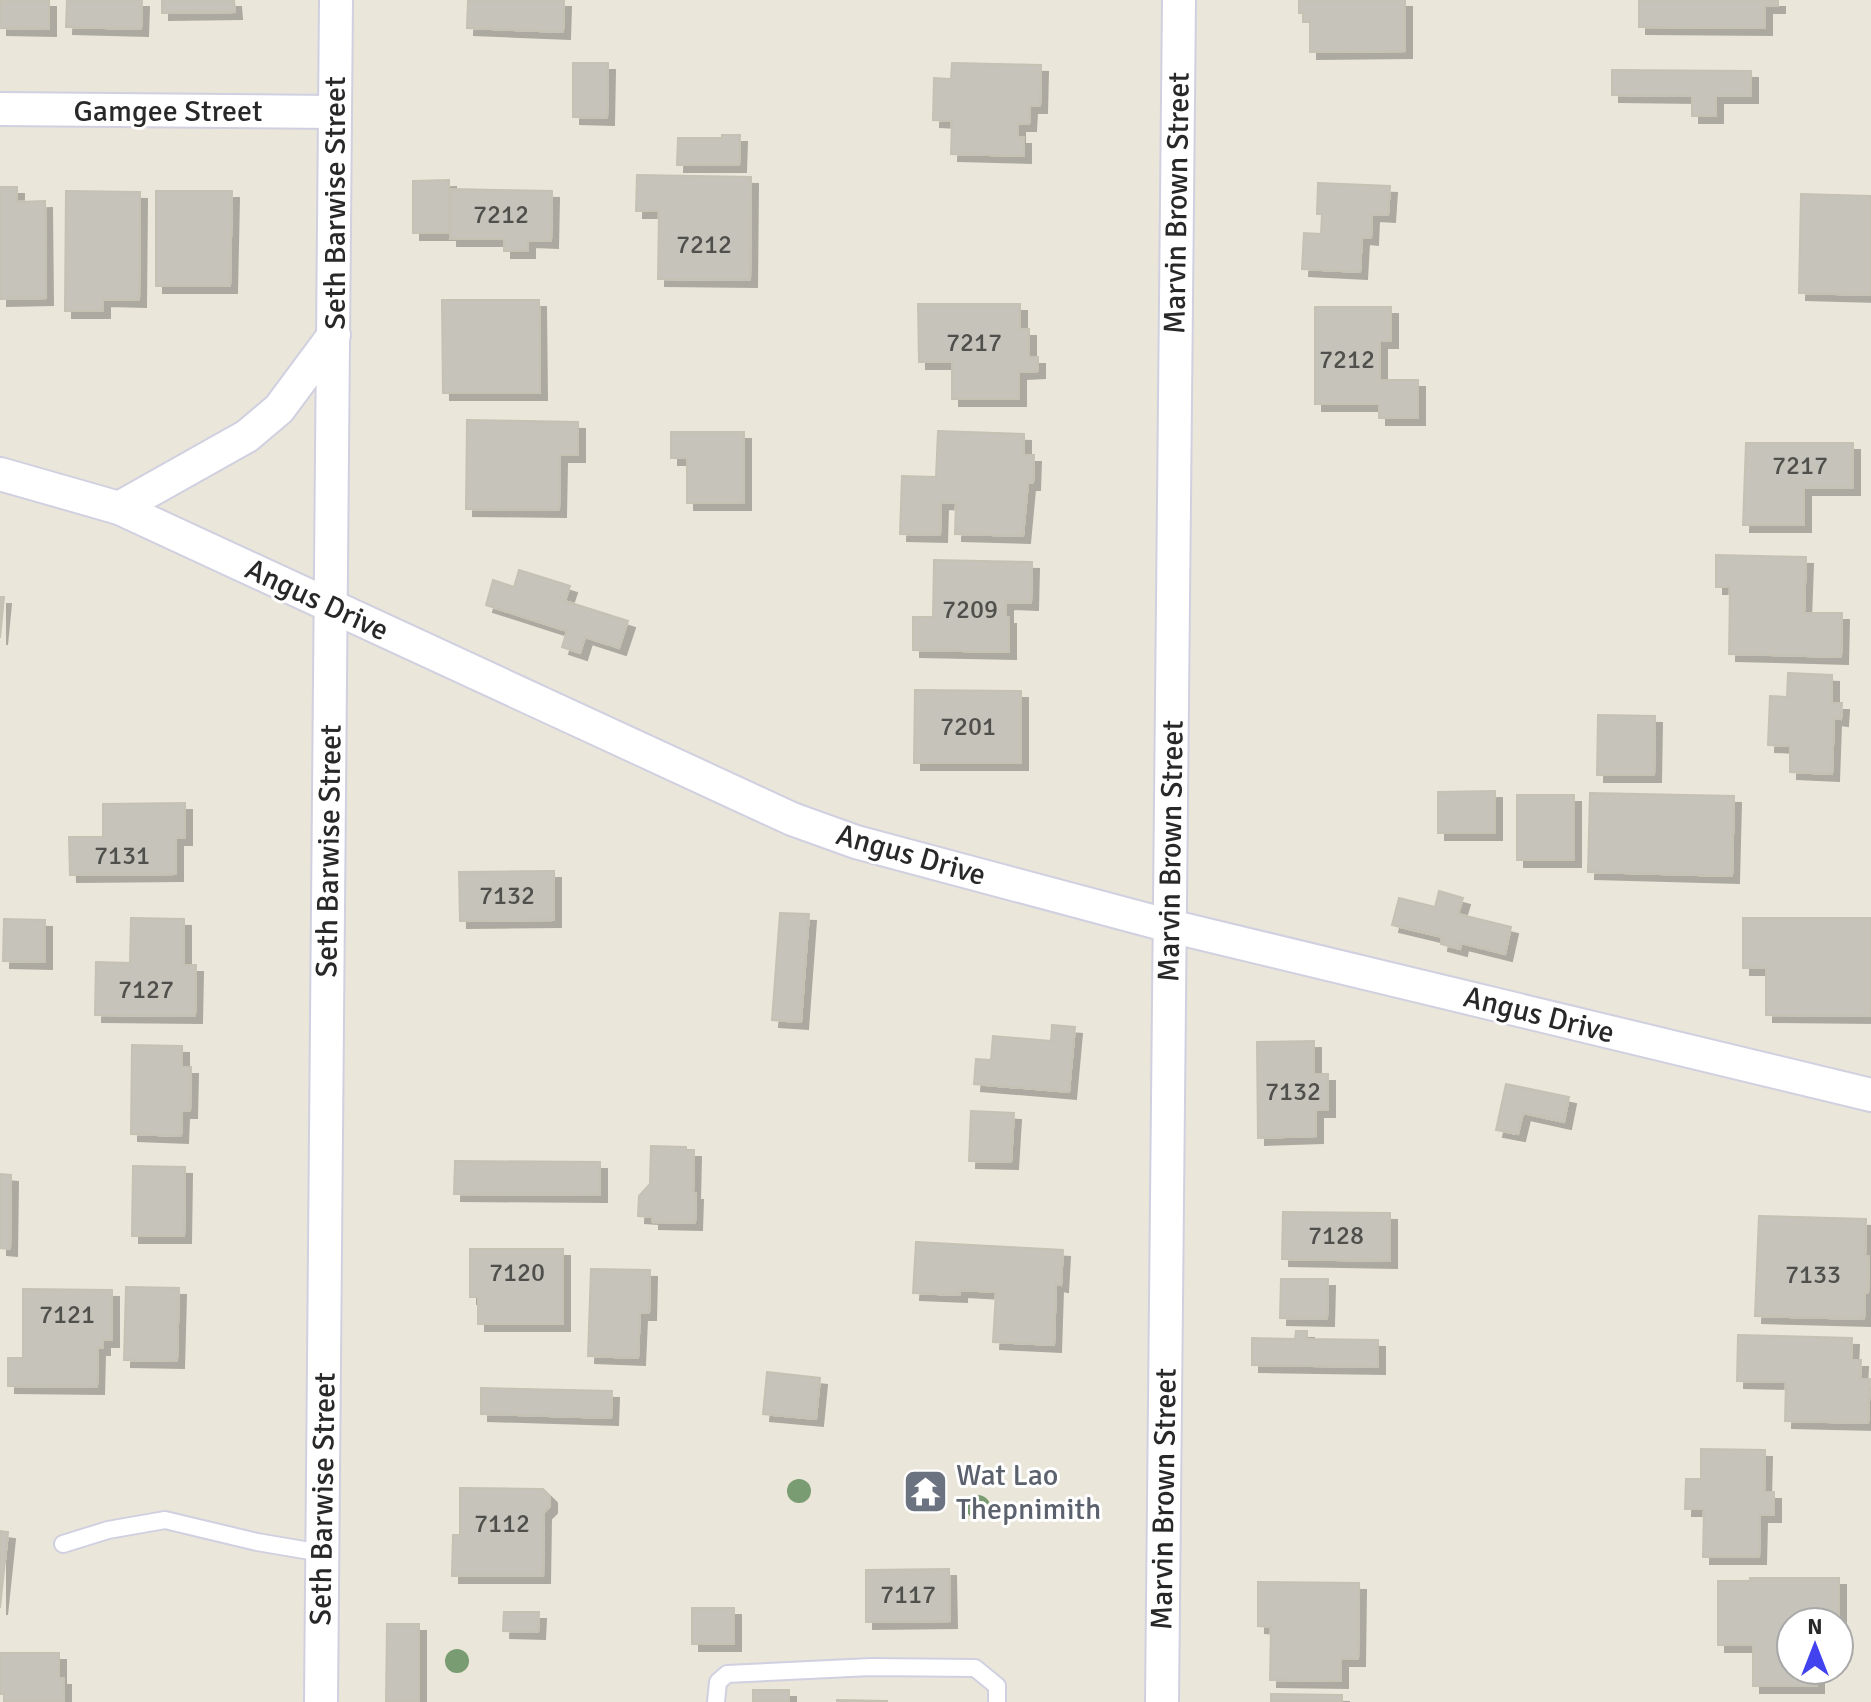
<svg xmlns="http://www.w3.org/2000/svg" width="1871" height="1702" font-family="Signika,sans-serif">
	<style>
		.building { fill: #c5c3ba; stroke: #c5c2b4; stroke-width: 2; filter: url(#shadow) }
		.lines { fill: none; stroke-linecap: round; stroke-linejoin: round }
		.service-casing { stroke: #d0d0e0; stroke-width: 20 }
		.minor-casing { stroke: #d0d0e0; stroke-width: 36 }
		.service { stroke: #fff; stroke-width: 16 }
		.minor { stroke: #fff; stroke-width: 32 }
		.tree { fill: #7a9c72 }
		.labels { text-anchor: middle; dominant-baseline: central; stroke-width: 6; stroke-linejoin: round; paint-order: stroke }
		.number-label { font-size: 26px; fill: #4f4f4c }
		.street-label { font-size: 30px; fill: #282828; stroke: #fff }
		.worship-label { font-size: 30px; fill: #5b616d; stroke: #fff; text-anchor: start }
	</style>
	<defs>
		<filter id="shadow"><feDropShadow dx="7" dy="7" stdDeviation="0" flood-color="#0004"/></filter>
	</defs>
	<rect width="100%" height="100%" fill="#eae6da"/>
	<g class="building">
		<polygon points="0,0 49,0 49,29 0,28"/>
		<polygon points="67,0 142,0 141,29 66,27"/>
		<polygon points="162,0 234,0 235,12 162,13"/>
		<polygon points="468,0 564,0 563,32 467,28"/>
		<polygon points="1299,0 1405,0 1405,51 1310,52 1310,22 1303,22 1303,13 1299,13"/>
		<polygon points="1639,0 1778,0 1778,6 1765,6 1765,28 1639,27"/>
		<polygon points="573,63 608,63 607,118 573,117"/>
		<polygon points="952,63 1041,65 1040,106 1030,106 1029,124 1018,124 1018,137 1024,137 1024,156 951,154 952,121 933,120 934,78 951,79"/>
		<polygon points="1612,70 1751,71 1751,96 1716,96 1716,116 1692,116 1692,96 1612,95"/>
		<polygon points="722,135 740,135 739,165 677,165 678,138 722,138"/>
		<polygon points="637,175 751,177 750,280 658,279 659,211 636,211"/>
		<polygon points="449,180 449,233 413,233 413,181"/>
		<polygon points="1318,183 1390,186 1388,215 1372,214 1371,238 1362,237 1360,272 1302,269 1304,233 1321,234 1322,214 1317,214"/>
		<polygon points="0,187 17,187 17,202 45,201 46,298 0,299"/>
		<polygon points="451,189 552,191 551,241 528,240 528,251 504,251 504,239 450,239"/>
		<polygon points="66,191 140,192 139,300 103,299 103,311 65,311"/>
		<polygon points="156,191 232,191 230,286 156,286"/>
		<polygon points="1801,194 1871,196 1871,295 1799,293"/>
		<polygon points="442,300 539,300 540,393 443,393"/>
		<polygon points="918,304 1020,304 1020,329 1029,329 1029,357 1038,357 1038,371 1019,372 1019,399 952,399 952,362 919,362"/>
		<polygon points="1315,307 1391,307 1391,341 1380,341 1380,380 1418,380 1418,418 1379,418 1379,404 1315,404"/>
		<polygon points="467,420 578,422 578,455 560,455 559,510 466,509"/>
		<polygon points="938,431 1024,434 1024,455 1034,455 1033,483 1028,483 1023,536 955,534 956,503 941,502 940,535 900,534 902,476 936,477"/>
		<polygon points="671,432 744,432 744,503 687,503 687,458 671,458"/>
		<polygon points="1746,443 1853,443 1853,488 1804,488 1804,525 1743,525"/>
		<polygon points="1716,555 1806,557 1804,613 1842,613 1841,657 1729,654 1730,587 1716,587"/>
		<polygon points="934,560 1032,562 1031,603 1006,602 1006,617 1009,617 1009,652 913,650 913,617 933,617"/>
		<polygon points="519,570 570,586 565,601 628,621 619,648 585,637 580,653 562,647 567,631 486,605 493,580 514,587"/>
		<polygon points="0,597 4,597 0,638"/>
		<polygon points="1788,673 1832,675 1832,703 1842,703 1841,719 1834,718 1832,774 1790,772 1790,746 1768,745 1770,696 1787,697"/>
		<polygon points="915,690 1021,691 1021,763 914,763"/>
		<polygon points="1598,715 1655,716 1654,775 1597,775"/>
		<polygon points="1495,791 1495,833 1438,833 1438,792"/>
		<polygon points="1590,793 1734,796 1732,876 1588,872"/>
		<rect x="1517" y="795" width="57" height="65"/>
		<polygon points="185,803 185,838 176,838 176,874 70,875 69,837 103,837 103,804"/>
		<polygon points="554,871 554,920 460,921 459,872"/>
		<polygon points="1439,891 1463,898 1458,914 1511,927 1505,954 1461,943 1460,949 1441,944 1442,937 1392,925 1399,898 1435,907"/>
		<polygon points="780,913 809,914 801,1022 772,1020"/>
		<polygon points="131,918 184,919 184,965 196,965 195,1016 95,1015 96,962 130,963"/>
		<polygon points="1743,918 1871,918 1871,1016 1766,1015 1766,968 1743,968"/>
		<polygon points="4,919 45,920 45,962 3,961"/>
		<polygon points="1052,1025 1075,1027 1069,1092 974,1084 976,1059 991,1060 993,1036 1051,1041"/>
		<polygon points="1314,1041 1314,1074 1328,1074 1328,1110 1316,1110 1316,1136 1258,1138 1257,1042"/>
		<polygon points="132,1045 182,1046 182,1067 191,1067 190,1111 182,1111 181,1136 131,1134"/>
		<polygon points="1506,1084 1569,1097 1564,1122 1523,1113 1518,1134 1496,1130"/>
		<polygon points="971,1111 1014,1113 1011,1162 969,1161"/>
		<polygon points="651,1146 686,1147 686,1150 694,1150 693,1193 696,1193 695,1223 652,1222 652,1217 638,1216 639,1196 650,1184"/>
		<polygon points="455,1161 600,1162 600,1195 454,1194"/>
		<polygon points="133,1166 185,1167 184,1236 132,1236"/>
		<polygon points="0,1174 11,1175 10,1249 0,1248"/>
		<polygon points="1283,1212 1390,1213 1390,1261 1282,1259"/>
		<polygon points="1759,1216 1866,1219 1865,1256 1869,1256 1868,1293 1865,1293 1864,1319 1755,1316"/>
		<polygon points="916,1242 1063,1250 1061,1285 1056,1284 1054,1345 993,1342 996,1292 960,1290 960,1295 913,1293"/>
		<polygon points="470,1249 563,1249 563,1324 478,1324 478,1297 470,1297"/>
		<polygon points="591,1269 650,1270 649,1313 640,1313 638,1358 588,1356"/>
		<polygon points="1281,1279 1328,1279 1327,1319 1280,1318"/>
		<polygon points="126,1287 179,1288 177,1361 124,1360"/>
		<polygon points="23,1289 112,1290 112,1340 103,1340 103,1348 98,1348 97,1387 8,1386 8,1358 23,1358"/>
		<polygon points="1296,1331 1307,1331 1307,1339 1378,1340 1378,1367 1252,1365 1252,1338 1295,1339"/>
		<polygon points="1738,1335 1852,1338 1851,1360 1861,1360 1860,1379 1870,1379 1868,1423 1785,1421 1786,1382 1737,1381"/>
		<polygon points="767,1372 820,1378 816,1419 763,1414"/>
		<polygon points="481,1388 612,1391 611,1418 481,1414"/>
		<polygon points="1701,1449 1765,1450 1764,1492 1774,1492 1774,1515 1760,1515 1759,1557 1703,1557 1704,1509 1685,1509 1686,1479 1701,1479"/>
		<polygon points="460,1488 543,1489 550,1496 550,1506 544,1512 543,1576 452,1576 453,1535 460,1535"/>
		<polygon points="0,1531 8,1532 0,1608"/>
		<polygon points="949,1569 950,1621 866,1622 866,1570"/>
		<polygon points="1750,1578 1839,1578 1839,1624 1839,1622 1791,1622 1791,1670 1817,1670 1817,1686 1753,1686 1753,1645 1718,1645 1718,1581 1750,1581"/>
		<polygon points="1258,1582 1359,1583 1358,1659 1341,1659 1341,1681 1270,1680 1271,1627 1258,1626"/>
		<rect x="692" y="1608" width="42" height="36"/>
		<polygon points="504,1612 539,1612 538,1632 503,1631"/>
		<polygon points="387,1624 419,1624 419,1702 386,1702"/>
		<polygon points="0,1653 59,1653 59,1678 64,1678 64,1702 4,1702 4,1694 0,1694"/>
		<rect x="753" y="1690" width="36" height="12"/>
		<polygon points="1271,1694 1342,1695 1342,1702 1271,1702"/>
		<polygon points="837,1700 887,1701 887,1702 837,1702"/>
	</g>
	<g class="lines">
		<defs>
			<g id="service">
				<polyline points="63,1544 108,1530 165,1520 257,1542 322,1553"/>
				<polyline points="716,1702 718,1682 727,1674 871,1667 975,1668 997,1686 997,1702"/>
			</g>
			<g id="minor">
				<polyline points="0,109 335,112"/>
				<polyline points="0,474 119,508 792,819 856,842 1170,926 1871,1095"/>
				<polyline points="119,508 247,436 279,409 334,335"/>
				<polyline points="321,1702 336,0"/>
				<polyline points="1162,1702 1179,0"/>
			</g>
		</defs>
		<use href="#service" class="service-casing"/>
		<use href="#minor" class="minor-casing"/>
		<use href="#service" class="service"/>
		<use href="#minor" class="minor"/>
	</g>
	<g class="tree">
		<circle cx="799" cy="1491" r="12"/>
		<circle cx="978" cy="1507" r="12"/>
		<circle cx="457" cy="1661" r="12"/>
	</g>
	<defs>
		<symbol id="temple-square" viewBox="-11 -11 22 22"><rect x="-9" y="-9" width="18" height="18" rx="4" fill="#6b7280" stroke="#fff"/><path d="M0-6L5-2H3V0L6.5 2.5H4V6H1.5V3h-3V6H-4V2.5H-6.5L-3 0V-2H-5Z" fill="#fff"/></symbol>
	</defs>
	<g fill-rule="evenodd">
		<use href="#temple-square" x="900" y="1466" width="51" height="51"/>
	</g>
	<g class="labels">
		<g class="number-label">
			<text x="501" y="215">7212</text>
			<text x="704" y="245">7212</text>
			<text x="974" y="343">7217</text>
			<text x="1347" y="360">7212</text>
			<text x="1800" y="466">7217</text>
			<text x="970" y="610">7209</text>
			<text x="968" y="727">7201</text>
			<text x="122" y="856">7131</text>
			<text x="507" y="896">7132</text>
			<text x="146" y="990">7127</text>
			<text x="1293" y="1092">7132</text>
			<text x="1336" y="1236">7128</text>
			<text x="517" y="1273">7120</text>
			<text x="1813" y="1275">7133</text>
			<text x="67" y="1315">7121</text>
			<text x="502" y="1524">7112</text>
			<text x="908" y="1595">7117</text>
		</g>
		<g class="street-label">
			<text x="168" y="111">Gamgee Street</text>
			<text transform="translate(335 203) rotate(-90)">Seth Barwise Street</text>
			<text transform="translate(1177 203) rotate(-89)">Marvin Brown Street</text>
			<text transform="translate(317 600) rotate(25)">Angus Drive</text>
			<text transform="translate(329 851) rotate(-89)">Seth Barwise Street</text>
			<text transform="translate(1171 851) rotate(-89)">Marvin Brown Street</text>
			<text transform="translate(911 855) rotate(16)">Angus Drive</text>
			<text transform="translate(1539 1015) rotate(14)">Angus Drive</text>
			<text transform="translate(323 1499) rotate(-89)">Seth Barwise Street</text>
			<text transform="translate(1164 1499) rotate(-89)">Marvin Brown Street</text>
		</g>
		<g class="worship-label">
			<text x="956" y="1475">Wat Lao<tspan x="956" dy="34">Thepnimith</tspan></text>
		</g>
	</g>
	<g transform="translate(1815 1646)"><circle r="38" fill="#ffffff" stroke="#a9a9a9" stroke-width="2"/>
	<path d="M0-6L14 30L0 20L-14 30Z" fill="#4243ef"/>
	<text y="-12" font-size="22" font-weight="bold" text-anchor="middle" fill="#282828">N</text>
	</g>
</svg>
